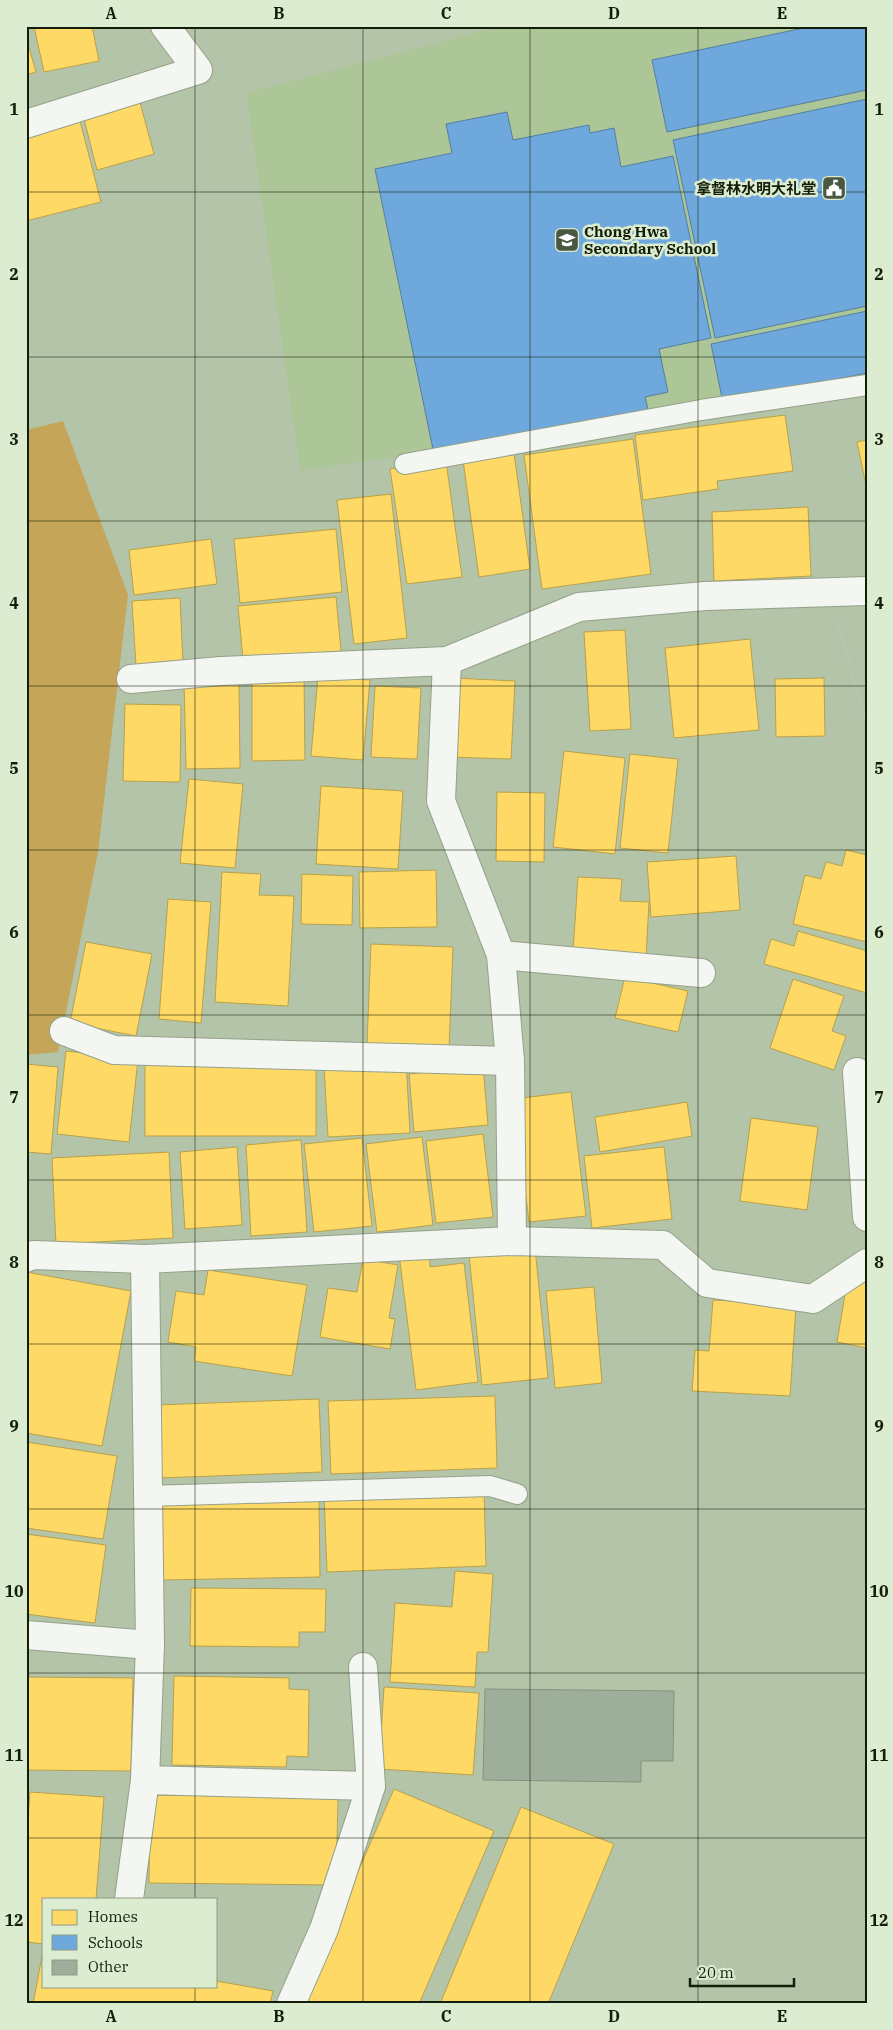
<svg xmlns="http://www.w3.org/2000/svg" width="893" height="2030" font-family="'IBM Plex Serif','Noto Sans SC',serif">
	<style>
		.built { fill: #acc698 }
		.green { fill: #c5a558 }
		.homes { fill: #ffd966; stroke: #b8a14a }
		.schools { fill: #6fa8dc; stroke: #537f9d }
		.building { fill: #9dae9a; stroke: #82937f }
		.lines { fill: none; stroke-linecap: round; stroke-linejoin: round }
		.lane-casing { stroke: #94a18a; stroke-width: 22 }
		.street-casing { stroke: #94a18a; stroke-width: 30 }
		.path { stroke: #bfc4bc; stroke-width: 3; stroke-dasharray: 2.5 4; stroke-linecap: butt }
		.lane { stroke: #f4f6f2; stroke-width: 20 }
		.street { stroke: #f4f6f2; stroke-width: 28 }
		.grid { fill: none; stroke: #131e09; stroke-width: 1; stroke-opacity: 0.55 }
		.labels { text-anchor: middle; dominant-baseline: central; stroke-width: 5; stroke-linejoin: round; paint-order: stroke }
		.poi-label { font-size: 15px; font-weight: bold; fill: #131e09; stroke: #dcecd1; text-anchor: end }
		.neatline { fill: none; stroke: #131e09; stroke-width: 2 }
		.grid-label { font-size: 16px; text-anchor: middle; font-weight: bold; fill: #131e09 }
	</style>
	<rect width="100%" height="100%" fill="#b4c4a8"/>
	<polygon class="built" points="501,26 867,26 867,388 300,471 246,93"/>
	<polygon class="green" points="63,421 128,595 98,852 58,1052 26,1055 26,430"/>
	<g class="homes">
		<polygon points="34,26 92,26 99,61 44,72"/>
		<polygon points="26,37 36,72 26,75"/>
		<polygon points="139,99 154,154 97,170 83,115"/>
		<polygon points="79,117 101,202 26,221 26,130"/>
		<polygon points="785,415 793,471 717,481 718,489 643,500 635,435"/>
		<polygon points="633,439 651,574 542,589 524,455"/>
		<polygon points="867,440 867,490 857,442"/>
		<polygon points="514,453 530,569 479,577 463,460"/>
		<polygon points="446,461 462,577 407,584 390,469"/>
		<polygon points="391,494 407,638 354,644 337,500"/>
		<polygon points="808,507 811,576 714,581 712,512"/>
		<polygon points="336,529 342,592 240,603 234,539"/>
		<polygon points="211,539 217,584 134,595 129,550"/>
		<polygon points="336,597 341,651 243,659 238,606"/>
		<polygon points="180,598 183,664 136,666 132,601"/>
		<polygon points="625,630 631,729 590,731 584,632"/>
		<polygon points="750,639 759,730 674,738 665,648"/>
		<polygon points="304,676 305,760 252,761 252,677"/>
		<polygon points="318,676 370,680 363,760 311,756"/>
		<polygon points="239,678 240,768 186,769 184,680"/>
		<polygon points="453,678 515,681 511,759 449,757"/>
		<polygon points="824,678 825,736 776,737 775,679"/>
		<polygon points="375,686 421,688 417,759 371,757"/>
		<polygon points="125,704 181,705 180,782 123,781"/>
		<polygon points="564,751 625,758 615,854 553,847"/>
		<polygon points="630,754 678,759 668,853 620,848"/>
		<polygon points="189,779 243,784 235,868 180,863"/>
		<polygon points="321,786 403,791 398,869 316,864"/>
		<polygon points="497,792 545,793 544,862 496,861"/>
		<polygon points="846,850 867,855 867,942 793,924 805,875 821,879 826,862 842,866"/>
		<polygon points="736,856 740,910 651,917 647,862"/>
		<polygon points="436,870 437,927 360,928 359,872"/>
		<polygon points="222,872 261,874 259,895 294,896 288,1006 215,1002"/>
		<polygon points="302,874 353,876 352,925 301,924"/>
		<polygon points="578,877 622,879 620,901 649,902 646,957 573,952"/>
		<polygon points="168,899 211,902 201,1023 159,1019"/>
		<polygon points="798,931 867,951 867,993 764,964 771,939 794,946"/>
		<polygon points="86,942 152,954 136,1036 70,1023"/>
		<polygon points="371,944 453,947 449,1048 367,1045"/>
		<polygon points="625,977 688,991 678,1032 615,1018"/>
		<polygon points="793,979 844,996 832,1031 846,1036 834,1070 770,1048"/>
		<polygon points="66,1051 138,1059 129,1142 57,1134"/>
		<polygon points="316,1060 316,1136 145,1136 145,1061"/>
		<polygon points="406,1060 410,1133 328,1137 324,1065"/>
		<polygon points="26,1064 58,1067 51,1154 26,1152"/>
		<polygon points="483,1066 488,1125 414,1132 409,1074"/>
		<polygon points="571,1092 586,1216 529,1222 514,1099"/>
		<polygon points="687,1102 692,1136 600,1152 595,1117"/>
		<polygon points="751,1118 818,1127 807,1210 740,1201"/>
		<polygon points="483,1134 493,1217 436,1223 426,1141"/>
		<polygon points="422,1137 433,1225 377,1232 366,1144"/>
		<polygon points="362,1138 372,1226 314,1232 304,1144"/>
		<polygon points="301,1140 307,1232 251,1236 246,1145"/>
		<polygon points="237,1147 242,1225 185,1229 180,1152"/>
		<polygon points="664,1147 672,1219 592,1228 584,1156"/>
		<polygon points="169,1152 173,1238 56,1244 52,1158"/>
		<polygon points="535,1248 548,1378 482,1385 469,1254"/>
		<polygon points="429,1251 430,1267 464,1263 478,1382 416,1390 399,1254"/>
		<polygon points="363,1259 398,1265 389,1318 395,1319 390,1349 320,1337 328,1288 357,1292"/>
		<polygon points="208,1270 307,1285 292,1376 194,1361 196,1347 168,1342 176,1291 204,1295"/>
		<polygon points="26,1272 131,1291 102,1446 26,1433"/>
		<polygon points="848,1277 867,1280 867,1348 837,1342"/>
		<polygon points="594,1287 602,1383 555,1388 546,1291"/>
		<polygon points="713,1300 796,1305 790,1396 692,1391 695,1350 709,1351"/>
		<polygon points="495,1396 497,1468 331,1474 328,1401"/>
		<polygon points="319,1399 322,1472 159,1478 157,1405"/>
		<polygon points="26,1442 117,1456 103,1539 26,1528"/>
		<polygon points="484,1488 486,1566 327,1572 324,1494"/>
		<polygon points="319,1497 320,1577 162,1580 161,1500"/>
		<polygon points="26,1534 106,1545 95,1623 26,1614"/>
		<polygon points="455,1571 493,1574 488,1652 477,1652 475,1687 390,1682 395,1603 452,1607"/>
		<polygon points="191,1588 326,1589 325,1632 299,1632 299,1647 190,1646"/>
		<polygon points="174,1676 289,1678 289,1689 309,1690 308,1757 287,1756 286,1767 172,1765"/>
		<polygon points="26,1677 133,1678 131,1771 26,1770"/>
		<polygon points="384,1687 479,1693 473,1775 379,1769"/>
		<polygon points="394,1789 494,1831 419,2004 300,2004"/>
		<polygon points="30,1792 104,1797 96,1899 44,1899 44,1944 26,1942 26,1844"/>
		<polygon points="150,1795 338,1797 336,1885 149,1883"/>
		<polygon points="521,1807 614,1844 548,2004 440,2004"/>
		<polygon points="43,1951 44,1986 216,1986 216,1981 273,1991 270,2004 33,2004"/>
	</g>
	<g class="schools">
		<polygon points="813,26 867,26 867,90 667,132 652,60"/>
		<polygon points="867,99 867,306 715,338 673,140"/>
		<polygon points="507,112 513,140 589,125 590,133 614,128 621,167 673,156 711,338 659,349 668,392 645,397 649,414 435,459 375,169 452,153 446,124"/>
		<polygon points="867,311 867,373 723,403 711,344"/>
	</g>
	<polygon class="building" points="485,1689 674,1691 673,1761 641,1761 641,1782 483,1780"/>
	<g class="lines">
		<defs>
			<g id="lane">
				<polyline points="405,464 701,410 867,385"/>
				<polyline points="147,1496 490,1486 517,1494"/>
			</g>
			<g id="street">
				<polyline points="26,124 198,70 165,26"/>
				<polyline points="447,661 441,801 501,955 510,1061 512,1241"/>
				<polyline points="131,679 221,671 447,661 579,607 705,596 867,591"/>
				<polyline points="501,955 701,973"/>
				<polyline points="64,1031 114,1050 510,1061"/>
				<polyline points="857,1072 867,1217"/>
				<polyline points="26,1258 33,1255 145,1259 512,1241 663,1245 707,1283 813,1299 867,1263"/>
				<polyline points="145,1259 150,1645 145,1780 371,1786"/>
				<polyline points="26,1635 150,1645"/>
				<polyline points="129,1899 145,1780"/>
				<polyline points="291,2004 324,1929 371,1786 363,1667"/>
			</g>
		</defs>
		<use href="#lane" class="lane-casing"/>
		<use href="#street" class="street-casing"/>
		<polyline class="path" points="838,624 867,725"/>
		<use href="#lane" class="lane"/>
		<use href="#street" class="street"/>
	</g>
	<path class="grid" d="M195,26V1899M363,26V2004M530,26V2004M698,26V2004M26,192H867M26,357H867M26,521H867M26,686H867M26,850H867M26,1015H867M26,1180H867M26,1344H867M26,1509H867M26,1673H867M26,1838H867M195,1986V2004"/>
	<defs>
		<symbol id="civic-square" viewBox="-11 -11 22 22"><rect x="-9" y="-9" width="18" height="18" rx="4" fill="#4b5841" stroke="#dcecd1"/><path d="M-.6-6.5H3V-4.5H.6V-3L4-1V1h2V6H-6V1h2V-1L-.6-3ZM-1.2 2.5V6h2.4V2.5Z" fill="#fff"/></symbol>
		<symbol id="school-square" viewBox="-11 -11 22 22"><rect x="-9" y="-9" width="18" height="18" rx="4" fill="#4b5841" stroke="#dcecd1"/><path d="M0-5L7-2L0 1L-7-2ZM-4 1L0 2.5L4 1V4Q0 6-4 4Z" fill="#fff"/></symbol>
	</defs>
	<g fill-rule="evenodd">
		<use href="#civic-square" x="820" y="174" width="28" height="28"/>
		<use href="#school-square" x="553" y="226" width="28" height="28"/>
	</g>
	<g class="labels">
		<g class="poi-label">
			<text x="816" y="188">拿督林水明大礼堂</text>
			<text x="584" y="231" text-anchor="start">Chong Hwa<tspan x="584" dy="17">Secondary School</tspan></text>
		</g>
	</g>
	<rect width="893" height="2030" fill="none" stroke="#dcecd1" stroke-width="55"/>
	<rect x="42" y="1898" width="175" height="90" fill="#dcecd1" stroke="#8c9a81"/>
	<rect x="52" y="1910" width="25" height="15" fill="#ffd966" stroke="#8c9a81"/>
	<text x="88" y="1922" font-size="15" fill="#131e09">Homes</text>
	<rect x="52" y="1935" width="25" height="15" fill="#6fa8dc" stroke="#8c9a81"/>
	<text x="88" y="1948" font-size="15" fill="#131e09">Schools</text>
	<rect x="52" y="1960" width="25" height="15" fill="#9dae9a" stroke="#8c9a81"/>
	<text x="88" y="1972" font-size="15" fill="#131e09">Other</text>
	<path d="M690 1978v8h104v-8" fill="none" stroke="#131e09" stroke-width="2.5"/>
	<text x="698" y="1978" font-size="15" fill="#131e09" stroke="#dcecd1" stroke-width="4" paint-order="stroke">20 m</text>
	<rect x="28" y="28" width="838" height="1974" class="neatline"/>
	<g class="grid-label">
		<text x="111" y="19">A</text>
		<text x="279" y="19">B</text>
		<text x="446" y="19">C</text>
		<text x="614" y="19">D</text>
		<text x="782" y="19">E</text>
		<text x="14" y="115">1</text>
		<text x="879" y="115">1</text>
		<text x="14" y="280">2</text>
		<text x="879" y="280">2</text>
		<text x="14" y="445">3</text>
		<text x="879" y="445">3</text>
		<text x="14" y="609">4</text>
		<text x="879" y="609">4</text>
		<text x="14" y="774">5</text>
		<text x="879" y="774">5</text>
		<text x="14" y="938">6</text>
		<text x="879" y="938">6</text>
		<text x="14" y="1103">7</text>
		<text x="879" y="1103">7</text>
		<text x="14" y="1268">8</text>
		<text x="879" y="1268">8</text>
		<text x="14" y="1432">9</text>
		<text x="879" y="1432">9</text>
		<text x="14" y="1597">10</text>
		<text x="879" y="1597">10</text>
		<text x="14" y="1761">11</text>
		<text x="879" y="1761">11</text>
		<text x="14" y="1926">12</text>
		<text x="879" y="1926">12</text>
		<text x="111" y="2022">A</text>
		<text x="279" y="2022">B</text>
		<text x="446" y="2022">C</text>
		<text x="614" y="2022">D</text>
		<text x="782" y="2022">E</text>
	</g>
</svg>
